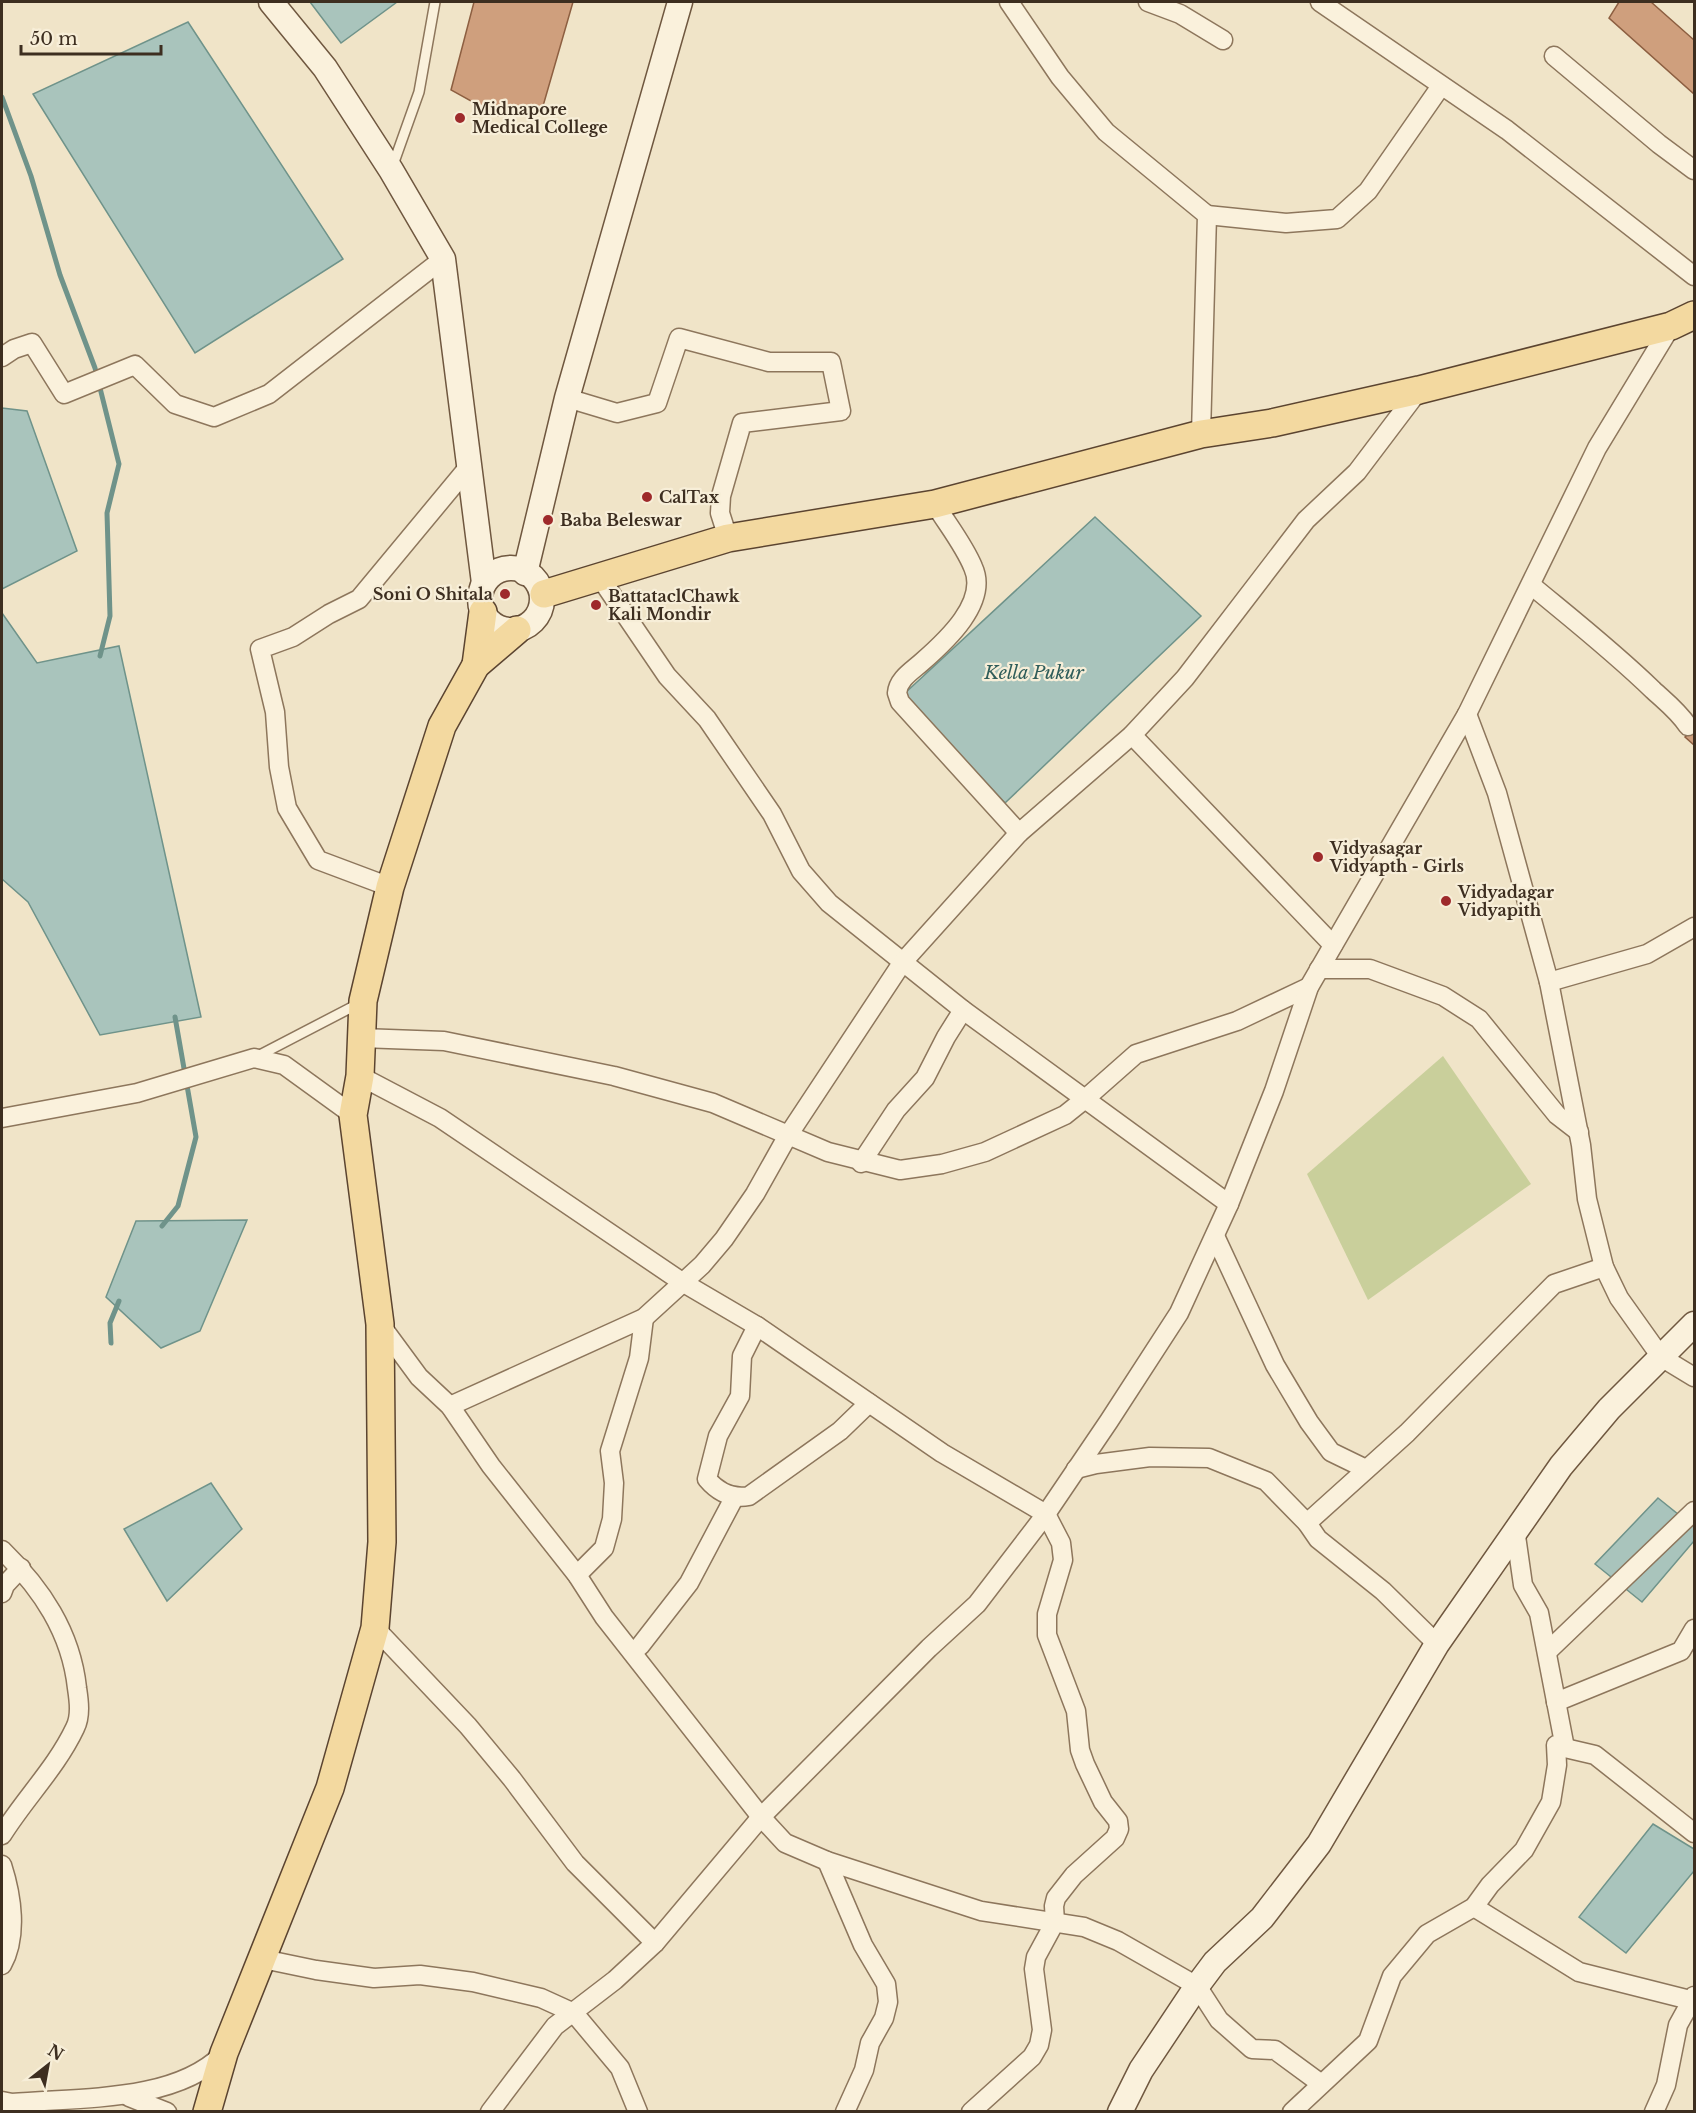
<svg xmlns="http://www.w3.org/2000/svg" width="1696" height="2113" font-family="'Libre Baskerville',serif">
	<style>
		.green { fill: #c9cf9b }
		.water { fill: #a9c4bc; stroke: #6f938a; stroke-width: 1.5 }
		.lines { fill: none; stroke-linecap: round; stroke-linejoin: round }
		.stream { stroke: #6f938a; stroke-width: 5 }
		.building { fill: #cf9f7d; stroke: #8d5f41; stroke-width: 1.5 }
		.lane-casing { stroke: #8d765c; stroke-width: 12 }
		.street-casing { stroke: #8d765c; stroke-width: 21 }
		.secondary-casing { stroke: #6f573f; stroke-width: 27 }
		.primary-casing { stroke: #5b4430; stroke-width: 30 }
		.lane { stroke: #faf1dc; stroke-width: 9 }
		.street { stroke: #faf1dc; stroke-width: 18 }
		.secondary { stroke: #faf1dc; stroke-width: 24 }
		.primary { stroke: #f3d9a0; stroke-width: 27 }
		.poi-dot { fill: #9e2a2b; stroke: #f7eed8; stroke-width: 2 }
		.labels { text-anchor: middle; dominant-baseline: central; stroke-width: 4.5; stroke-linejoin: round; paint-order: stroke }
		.poi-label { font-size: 16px; font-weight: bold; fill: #3d2e20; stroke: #f7eed8; text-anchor: start }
		.water-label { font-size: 18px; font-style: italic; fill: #2f5d5a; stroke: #f7eed8 }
	</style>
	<rect width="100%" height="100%" fill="#f0e4c8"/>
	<polygon class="green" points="1443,1056 1531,1184 1368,1300 1307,1174"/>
	<g class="water">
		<polygon points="310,2 397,2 341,43"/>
		<polygon points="188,22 343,259 195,353 33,94"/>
		<polygon points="2,408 27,411 77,551 2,589"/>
		<polygon points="1095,517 1201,616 1005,803 904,694"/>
		<polygon points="2,613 37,663 119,646 201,1017 100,1035 28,902 2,879"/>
		<polygon points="247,1220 200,1331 161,1348 106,1297 136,1221"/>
		<polygon points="211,1483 242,1529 167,1601 124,1529"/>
		<polygon points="1658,1498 1694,1527 1694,1541 1642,1602 1595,1564"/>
		<polygon points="1653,1824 1694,1849 1694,1871 1626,1953 1579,1917"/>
	</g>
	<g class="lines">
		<g class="stream">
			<polyline points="2,97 31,176 60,275 95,368 119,464 107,513 110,616 100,656"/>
			<polyline points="162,1226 178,1206 196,1137 175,1017"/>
			<polyline points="111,1343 110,1323 119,1301"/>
		</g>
	</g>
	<g class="building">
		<polygon points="474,2 573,2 541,113 498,116 451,90"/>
		<polygon points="1619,2 1651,2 1694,40 1694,94 1609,18"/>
		<polygon points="1694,729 1694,745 1685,737"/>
	</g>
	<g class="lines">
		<defs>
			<g id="lane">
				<polyline points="393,165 419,92 435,2"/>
				<polyline points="256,1057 358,1004"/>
			</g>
			<g id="street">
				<polyline points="1009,2 1060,77 1106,132 1207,215 1201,434"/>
				<polyline points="1148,2 1180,14 1223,40"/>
				<polyline points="1320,2 1507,130 1694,276"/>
				<polyline points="1554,56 1659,144 1694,170"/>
				<polyline points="1207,215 1286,223 1337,219 1368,191 1441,86"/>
				<polyline points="2,357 14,349 32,343 64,394 135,365 175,404 214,417 269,394 443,259"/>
				<polyline points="567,398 617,413 657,403 679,338 769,362 831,362 841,411 742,423 721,496 720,513 728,538"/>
				<path d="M935,504C947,524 964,545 973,567C989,602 946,641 922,662C912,671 898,679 897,693L900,702L1019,833"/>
				<polyline points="599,576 667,676 707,719 772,814 801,871 829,903 963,1010 1085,1099 1136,1054 1237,1021 1309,987"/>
				<path d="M1531,585C1572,619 1614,652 1653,690C1666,702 1678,711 1688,726"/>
				<polyline points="1467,714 1497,793 1549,982 1581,1145 1587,1199 1604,1267 1619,1298 1661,1357 1694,1377"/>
				<polyline points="1132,735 1333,945"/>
				<polyline points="390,887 318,860 287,808 279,767 275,712 260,649 293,637 329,614 359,599 471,464"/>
				<polyline points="1319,969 1370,969 1443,996 1479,1019 1557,1115 1579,1132"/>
				<polyline points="1549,982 1647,954 1694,927"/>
				<polyline points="361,1038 444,1041 614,1076 713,1103 828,1152 900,1170 942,1164 985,1152 1065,1115 1085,1099 1229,1204"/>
				<polyline points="360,1076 440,1118 682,1282 757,1326 942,1453 1046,1514 1061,1543 1063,1560 1047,1614 1047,1635 1076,1711 1080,1750 1085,1764 1103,1802 1118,1821 1119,1829 1115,1838 1074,1875 1056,1898 1054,1906 1055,1922 1036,1957 1034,1969 1042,2030 1039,2045 1032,2057 971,2112"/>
				<polyline points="2,1118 137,1093 254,1058 284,1065 353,1115"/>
				<polyline points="861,1163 896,1110 925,1078 946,1037 963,1010"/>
				<polyline points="1215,1236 1275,1365 1309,1422 1331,1452 1366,1469"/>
				<polyline points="380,1324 419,1377 450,1406 491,1466 577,1575 604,1617 761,1817 785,1843 827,1861 981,1911 1084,1927 1118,1941 1197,1986 1219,2020 1252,2049 1275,2050 1320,2083"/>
				<path d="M757,1326L742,1356L740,1396L718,1436L707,1479C718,1492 732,1499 749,1496L840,1431L869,1403"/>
				<polyline points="450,1406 644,1318 702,1265 724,1239 755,1194 787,1137 902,963 1019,833 1132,735 1185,678 1306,520 1357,472 1419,390"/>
				<polyline points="1076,1469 1096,1464 1150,1457 1209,1458 1266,1481 1307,1523 1318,1539 1383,1591 1437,1644"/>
				<polyline points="1307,1523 1407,1433 1554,1284 1604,1267"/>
				<path d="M2,1550C41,1588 71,1632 77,1688C79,1701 81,1716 75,1728C56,1768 25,1798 2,1835"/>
				<polyline points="577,1575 604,1548 612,1519 614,1483 610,1451 639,1358 644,1318"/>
				<polyline points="2,1593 5,1585 21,1568"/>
				<polyline points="375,1628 468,1726 512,1779 575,1863 655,1943"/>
				<polyline points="640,1646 689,1583 734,1498"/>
				<polyline points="1548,1651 1694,1511"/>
				<polyline points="1556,1702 1681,1651 1694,1629"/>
				<polyline points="1565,1748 1595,1755 1694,1833"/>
				<polyline points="827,1861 863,1945 886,1984 888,2002 884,2018 870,2043 864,2070 845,2112"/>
				<path d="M2,1865C12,1896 18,1936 2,1965"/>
				<polyline points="1474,1907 1579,1972 1690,2000"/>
				<polyline points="263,1959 316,1970 374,1978 420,1975 473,1982 541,1998 574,2013 620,2068 638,2112"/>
				<polyline points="129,2097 167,2112"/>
				<path d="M2,2101L12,2103C78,2097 174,2103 223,2054"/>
				<polyline points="490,2112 555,2026 615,1980 655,1943 761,1817 929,1648 977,1604 1046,1514 1109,1421 1179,1313 1229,1204 1274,1091 1309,987 1467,714 1597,448 1671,326"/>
				<polyline points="1292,2112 1368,2041 1392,1976 1427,1934 1474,1907 1490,1885 1524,1850 1551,1802 1557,1765 1556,1745 1565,1748 1539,1613 1523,1585 1515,1529"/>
				<polyline points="1654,2112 1666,2085 1678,2025 1694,1996"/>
			</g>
			<g id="secondary">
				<polyline points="271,2 325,68 391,170 443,259 484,583"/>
				<circle cx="511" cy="599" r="31"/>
				<polyline points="525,573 567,398 680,2"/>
				<polyline points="1120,2112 1141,2070 1197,1986 1215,1962 1262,1918 1319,1844 1437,1644 1561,1466 1609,1409 1694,1324"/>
			</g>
			<g id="primary">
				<polyline points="544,594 728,538 935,504 1201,434 1272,423 1419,390 1671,326 1694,315"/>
				<polyline points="476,665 483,612"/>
				<polyline points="207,2112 224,2053 330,1788 375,1628 382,1542 380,1324 353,1115 360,1076 363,1001 390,887 442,726 476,665 517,630"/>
			</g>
		</defs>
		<use href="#lane" class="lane-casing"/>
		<use href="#street" class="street-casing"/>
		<use href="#secondary" class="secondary-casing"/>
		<use href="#primary" class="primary-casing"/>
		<use href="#lane" class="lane"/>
		<use href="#street" class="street"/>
		<use href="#secondary" class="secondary"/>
		<use href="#primary" class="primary"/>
	</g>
	<g class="poi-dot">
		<circle cx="460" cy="118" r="6"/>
		<circle cx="647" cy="497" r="6"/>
		<circle cx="548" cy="520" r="6"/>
		<circle cx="505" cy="594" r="6"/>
		<circle cx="596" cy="605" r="6"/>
		<circle cx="1318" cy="857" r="6"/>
		<circle cx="1446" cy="901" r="6"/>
	</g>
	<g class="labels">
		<g class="poi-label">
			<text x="472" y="109">Midnapore<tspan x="472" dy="18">Medical College</tspan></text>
			<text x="659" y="497">CalTax</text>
			<text x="560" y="520">Baba Beleswar</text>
			<text x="493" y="594" text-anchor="end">Soni O Shitala</text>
			<text x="608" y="596">BattataclChawk<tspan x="608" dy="18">Kali Mondir</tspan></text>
			<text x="1330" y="848">Vidyasagar<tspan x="1330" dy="18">Vidyapth - Girls</tspan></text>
			<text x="1458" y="892">Vidyadagar<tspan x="1458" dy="18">Vidyapith</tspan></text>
		</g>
		<g class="water-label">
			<text x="1034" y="673">Kella Pukur</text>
		</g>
	</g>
	<rect width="1696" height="2113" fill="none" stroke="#3d2e20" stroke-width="6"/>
	<g transform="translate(48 2065) rotate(31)" stroke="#f7eed8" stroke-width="4.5" paint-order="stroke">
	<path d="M0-4.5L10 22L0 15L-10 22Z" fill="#3d2e20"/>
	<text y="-9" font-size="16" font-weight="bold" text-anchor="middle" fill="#3d2e20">N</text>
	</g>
	<path d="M21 45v9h140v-9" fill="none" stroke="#3d2e20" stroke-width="3"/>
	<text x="30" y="45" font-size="18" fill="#3d2e20" stroke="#f7eed8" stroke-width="4.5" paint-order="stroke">50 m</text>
</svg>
